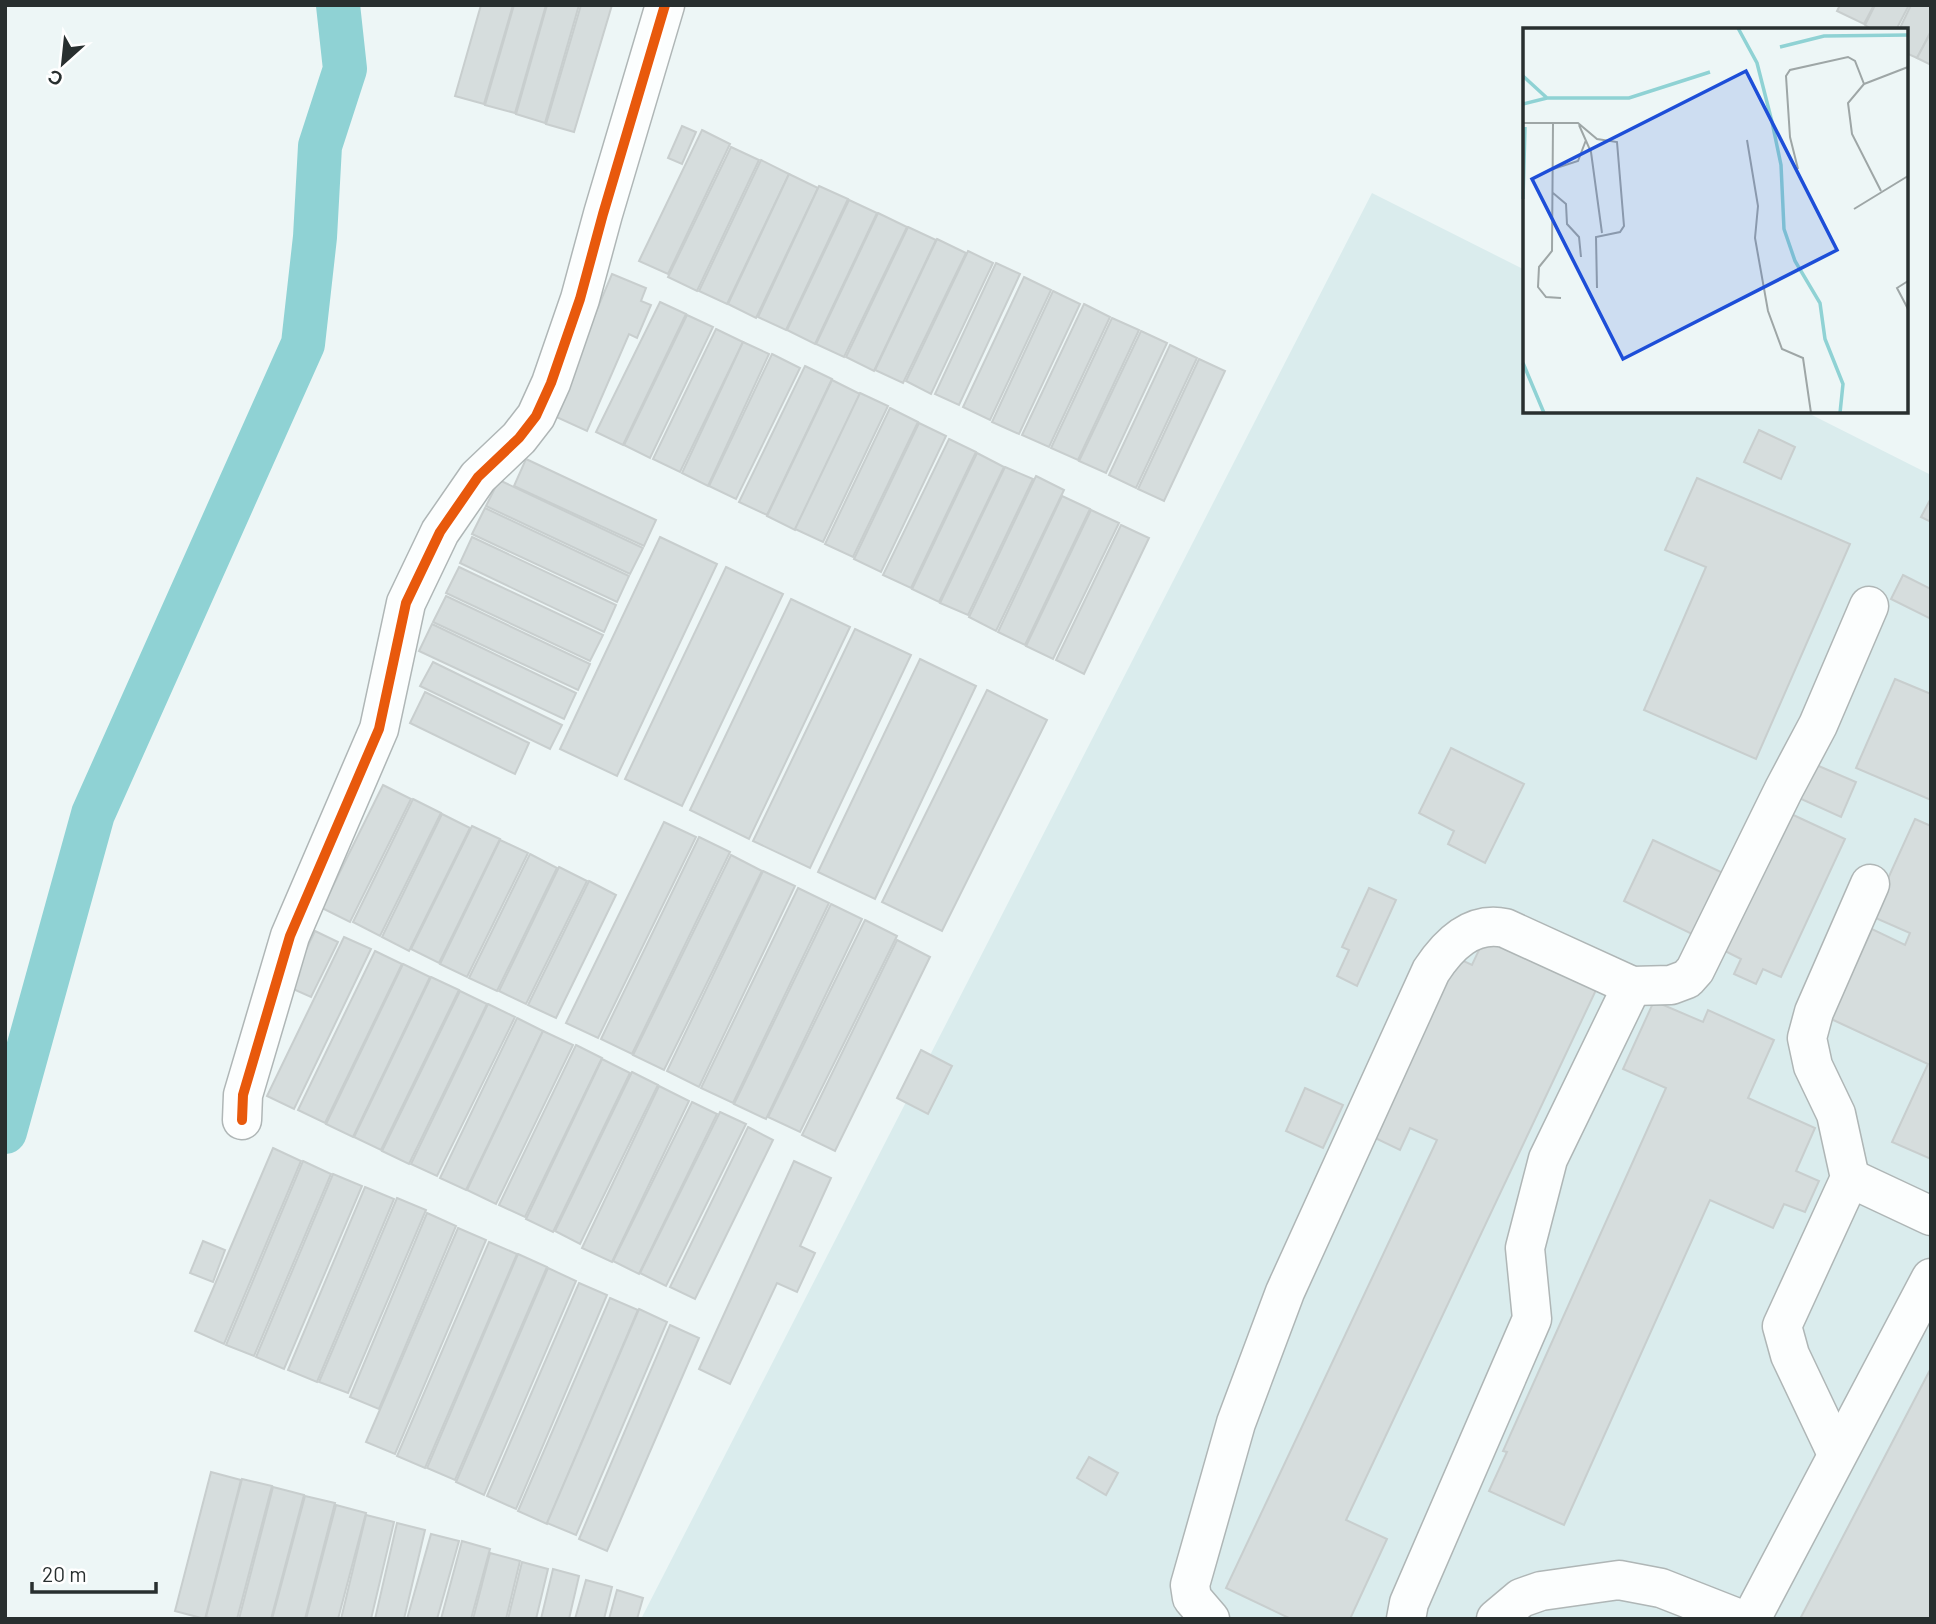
<svg xmlns="http://www.w3.org/2000/svg" width="1936" height="1624" font-family="Barlow,sans-serif">
	<style>
		.built { fill: #daeced }
		.lines { fill: none; stroke-linecap: round; stroke-linejoin: round }
		.canal { stroke: #8fd2d4; stroke-width: 44 }
		.building { fill: #d6dddd; stroke: #c8cece; stroke-width: 2 }
		.minor-casing { stroke: #afb6b6; stroke-width: 41 }
		.minor { stroke: #fcfefe; stroke-width: 38 }
		.cycleway-casing { stroke: #fff; stroke-width: 15 }
		.cycleway { stroke: #e8590c; stroke-width: 10 }
		.inset-river { fill: none; stroke: #8fd2d4; stroke-width: 3.5 }
		.inset-road { fill: none; stroke: #9ea6a6; stroke-width: 2 }
		.view { fill: #1d4ed8; fill-opacity: 0.15; stroke: #1d4ed8; stroke-width: 3.5 }
		.inset-edge { fill: none; stroke: #282f2f; stroke-width: 3.5 }
	</style>
	<rect width="100%" height="100%" fill="#edf6f6"/>
	<polygon class="built" points="1372,193 1525,270 1525,411 1804,411 1931,475 1931,1619 641,1619"/>
	<g class="lines">
		<polyline class="canal" points="5,1132 93,814 303,344 315,237 320,146 345,69 338,5"/>
	</g>
	<g class="building">
		<polygon points="481,5 513,5 484,104 455,96"/>
		<polygon points="514,5 546,5 515,113 485,105"/>
		<polygon points="547,5 579,5 545,123 516,114"/>
		<polygon points="581,5 612,5 574,132 546,124"/>
		<polygon points="1840,5 1874,5 1864,24 1837,11"/>
		<polygon points="1875,5 1909,5 1896,30 1873,30 1865,25"/>
		<polygon points="1911,5 1931,5 1931,31 1917,58 1906,53 1906,30 1899,30"/>
		<polygon points="1931,32 1931,65 1917,58"/>
		<polygon points="682,126 696,132 682,164 668,158"/>
		<polygon points="702,130 730,144 668,274 639,261"/>
		<polygon points="731,147 759,160 697,291 668,277"/>
		<polygon points="761,160 789,174 727,304 699,291"/>
		<polygon points="789,174 818,188 756,318 728,304"/>
		<polygon points="819,186 848,199 786,330 758,317"/>
		<polygon points="849,200 877,213 815,344 787,330"/>
		<polygon points="878,213 907,227 844,357 816,344"/>
		<polygon points="908,227 936,240 874,371 846,357"/>
		<polygon points="937,239 966,253 903,383 875,370"/>
		<polygon points="968,251 993,263 931,394 906,381"/>
		<polygon points="996,263 1020,274 959,405 935,394"/>
		<polygon points="612,274 646,288 641,301 651,305 637,338 629,334 587,431 552,415"/>
		<polygon points="1024,277 1051,290 990,420 963,407"/>
		<polygon points="1053,291 1080,304 1019,434 992,422"/>
		<polygon points="660,302 686,314 623,445 596,432"/>
		<polygon points="1084,304 1110,317 1049,447 1022,435"/>
		<polygon points="687,315 713,327 650,458 624,445"/>
		<polygon points="1112,318 1139,330 1078,460 1051,448"/>
		<polygon points="716,329 743,342 680,472 653,459"/>
		<polygon points="1141,331 1167,343 1106,473 1079,461"/>
		<polygon points="743,342 769,354 708,486 682,473"/>
		<polygon points="1170,345 1197,358 1136,488 1109,475"/>
		<polygon points="772,354 800,368 736,499 709,486"/>
		<polygon points="1199,359 1225,371 1164,501 1138,489"/>
		<polygon points="805,366 832,379 767,515 739,502"/>
		<polygon points="832,380 860,394 795,530 767,516"/>
		<polygon points="860,393 888,406 823,542 795,529"/>
		<polygon points="890,408 918,422 853,557 825,544"/>
		<polygon points="919,423 946,436 881,572 854,559"/>
		<polygon points="1759,430 1795,447 1781,479 1744,462"/>
		<polygon points="949,439 976,452 911,588 883,575"/>
		<polygon points="977,453 1004,467 939,602 912,589"/>
		<polygon points="526,459 656,520 644,546 514,486"/>
		<polygon points="1005,467 1033,479 968,615 940,603"/>
		<polygon points="1036,476 1064,490 996,631 969,617"/>
		<polygon points="1697,478 1850,544 1756,759 1644,710 1706,567 1665,550"/>
		<polygon points="499,480 643,548 630,574 486,506"/>
		<polygon points="1062,496 1090,509 1025,645 998,632"/>
		<polygon points="1931,498 1931,522 1921,517"/>
		<polygon points="485,508 629,576 617,602 472,534"/>
		<polygon points="1091,510 1119,523 1053,659 1026,646"/>
		<polygon points="1121,525 1149,538 1084,674 1056,660"/>
		<polygon points="472,537 616,605 604,632 460,563"/>
		<polygon points="660,537 717,564 617,776 560,749"/>
		<polygon points="459,567 603,635 590,661 446,593"/>
		<polygon points="726,567 783,594 682,806 625,779"/>
		<polygon points="1903,575 1931,589 1931,619 1891,599"/>
		<polygon points="446,596 590,664 578,690 433,622"/>
		<polygon points="791,599 850,627 749,839 690,810"/>
		<polygon points="432,624 576,693 564,719 419,651"/>
		<polygon points="855,629 911,655 810,868 753,841"/>
		<polygon points="920,659 976,686 875,899 818,872"/>
		<polygon points="433,662 562,725 550,749 420,686"/>
		<polygon points="1895,679 1931,694 1931,800 1856,768"/>
		<polygon points="987,690 1047,720 942,931 882,902"/>
		<polygon points="425,692 529,743 515,774 410,723"/>
		<polygon points="1451,748 1524,784 1485,863 1448,844 1454,831 1419,813"/>
		<polygon points="1814,764 1856,782 1841,817 1799,798"/>
		<polygon points="383,785 411,799 350,922 322,908"/>
		<polygon points="413,799 441,813 380,936 353,922"/>
		<polygon points="1789,813 1845,839 1781,977 1763,969 1756,984 1734,974 1741,959 1725,951"/>
		<polygon points="442,814 470,828 409,951 382,937"/>
		<polygon points="1915,819 1931,826 1931,1159 1892,1142 1928,1064 1831,1019 1872,929 1905,945 1910,933 1871,916"/>
		<polygon points="664,822 696,837 598,1038 566,1023"/>
		<polygon points="472,826 500,839 439,963 411,949"/>
		<polygon points="699,837 730,852 632,1054 601,1039"/>
		<polygon points="500,840 528,853 467,977 440,964"/>
		<polygon points="1653,840 1723,873 1694,935 1624,901"/>
		<polygon points="530,854 557,868 497,991 469,978"/>
		<polygon points="731,855 762,871 664,1070 633,1055"/>
		<polygon points="559,867 587,881 526,1004 499,991"/>
		<polygon points="763,871 795,886 699,1087 667,1071"/>
		<polygon points="589,881 616,895 556,1018 528,1005"/>
		<polygon points="798,888 829,903 733,1103 701,1088"/>
		<polygon points="1369,888 1396,900 1357,986 1337,976 1349,950 1342,947"/>
		<polygon points="831,904 862,919 766,1119 734,1104"/>
		<polygon points="865,920 897,936 800,1132 768,1117"/>
		<polygon points="315,931 338,942 311,997 293,989 299,975 295,973"/>
		<polygon points="344,937 371,949 294,1109 267,1096"/>
		<polygon points="1485,937 1596,990 1346,1520 1387,1539 1350,1619 1291,1619 1226,1588 1437,1140 1410,1128 1400,1150 1371,1136 1455,957 1472,965"/>
		<polygon points="897,940 930,957 835,1151 802,1135"/>
		<polygon points="375,951 402,964 325,1123 298,1110"/>
		<polygon points="403,964 430,977 353,1137 326,1124"/>
		<polygon points="431,977 459,990 381,1150 354,1137"/>
		<polygon points="460,991 487,1004 409,1164 382,1151"/>
		<polygon points="1654,1001 1703,1022 1708,1010 1774,1040 1748,1098 1815,1128 1796,1171 1819,1181 1805,1212 1784,1204 1773,1228 1710,1200 1564,1525 1489,1491 1507,1452 1503,1451 1666,1088 1623,1069"/>
		<polygon points="488,1004 515,1017 437,1176 411,1164"/>
		<polygon points="517,1018 543,1031 466,1190 440,1178"/>
		<polygon points="543,1031 573,1045 496,1204 467,1190"/>
		<polygon points="576,1045 602,1058 525,1217 499,1205"/>
		<polygon points="921,1050 952,1066 928,1114 897,1098"/>
		<polygon points="602,1059 630,1073 553,1232 526,1219"/>
		<polygon points="632,1072 658,1085 580,1244 555,1231"/>
		<polygon points="659,1086 689,1101 612,1262 582,1248"/>
		<polygon points="1305,1088 1343,1105 1323,1148 1286,1131"/>
		<polygon points="692,1102 717,1114 639,1274 613,1261"/>
		<polygon points="720,1112 746,1124 666,1286 640,1273"/>
		<polygon points="748,1127 773,1140 695,1299 670,1287"/>
		<polygon points="273,1148 301,1161 224,1344 195,1331"/>
		<polygon points="303,1161 331,1174 254,1356 226,1345"/>
		<polygon points="794,1161 831,1178 800,1246 815,1253 797,1292 777,1283 730,1384 699,1369"/>
		<polygon points="333,1174 362,1186 284,1369 256,1357"/>
		<polygon points="365,1187 394,1199 317,1382 288,1370"/>
		<polygon points="397,1198 426,1210 348,1393 319,1382"/>
		<polygon points="427,1213 456,1226 379,1409 350,1397"/>
		<polygon points="458,1228 486,1240 395,1454 366,1442"/>
		<polygon points="203,1241 225,1250 213,1282 190,1273"/>
		<polygon points="489,1242 517,1254 425,1468 397,1456"/>
		<polygon points="518,1254 547,1267 455,1480 427,1468"/>
		<polygon points="548,1268 576,1281 484,1495 456,1482"/>
		<polygon points="579,1283 607,1295 516,1509 487,1496"/>
		<polygon points="610,1298 638,1310 547,1524 518,1511"/>
		<polygon points="639,1309 667,1322 576,1535 547,1523"/>
		<polygon points="670,1325 699,1338 607,1551 579,1539"/>
		<polygon points="1931,1368 1931,1619 1800,1619"/>
		<polygon points="1089,1457 1118,1473 1106,1495 1077,1478"/>
		<polygon points="211,1472 241,1480 205,1619 175,1611"/>
		<polygon points="242,1479 272,1486 237,1619 213,1619 206,1617"/>
		<polygon points="273,1487 304,1495 271,1619 239,1619"/>
		<polygon points="305,1496 335,1503 305,1619 272,1619"/>
		<polygon points="336,1505 366,1513 338,1619 306,1619"/>
		<polygon points="366,1515 394,1522 371,1619 341,1619"/>
		<polygon points="397,1523 425,1530 404,1619 375,1619"/>
		<polygon points="431,1534 459,1541 437,1619 407,1619"/>
		<polygon points="462,1541 490,1549 471,1619 441,1619"/>
		<polygon points="490,1553 520,1561 506,1619 473,1619"/>
		<polygon points="522,1562 548,1569 536,1619 508,1619"/>
		<polygon points="553,1569 579,1576 569,1619 541,1619"/>
		<polygon points="586,1580 612,1587 604,1619 575,1619"/>
		<polygon points="617,1590 643,1598 637,1619 609,1619"/>
	</g>
	<g class="lines">
		<defs>
			<g id="minor">
				<polyline points="242,1120 243,1095 290,936 379,729 406,603 440,532 478,477 519,438 536,416 551,383 580,299 603,214 665,5"/>
				<polyline points="1850,1178 1931,1216"/>
				<polyline points="1837,1454 1790,1355 1782,1326 1850,1178 1836,1114 1813,1066 1807,1038 1814,1012 1870,884"/>
				<path d="M1210,1619L1192,1598L1190,1585L1236,1423L1285,1292L1431,971C1448,945 1471,921 1505,928L1632,986L1671,985L1687,979L1695,970L1784,789L1818,725L1869,606"/>
				<polyline points="1406,1619 1409,1603 1532,1319 1525,1248 1548,1159 1632,986"/>
				<polyline points="1496,1619 1521,1598 1541,1591 1619,1580 1661,1588 1740,1619"/>
				<polyline points="1751,1619 1931,1278"/>
			</g>
		</defs>
		<use href="#minor" class="minor-casing"/>
		<use href="#minor" class="minor"/>
		<defs>
			<polyline id="cycleway" points="242,1120 243,1095 290,936 379,729 406,603 440,532 478,477 519,438 536,416 551,383 580,299 603,214 665,5"/>
		</defs>
		<use href="#cycleway" class="cycleway-casing"/>
		<use href="#cycleway" class="cycleway"/>
	</g>
	<g transform="translate(1523 28)">
		<rect width="385" height="385" fill="#edf6f6"/>
		<path class="inset-river" d="M215,0L234,35L249,94L258,137L261,201L272,233L297,275L302,311L320,356L317,385M257,19L301,8L385,7M0,48L24,70M0,76L24,70H106L187,44M0,171L2,99M0,335L21,385"/>
		<path class="inset-road" d="M341,56L385,39M0,95H55L74,111L94,114L101,198L97,204L73,209L74,260M30,95L29,223L16,239L15,259L23,269L38,270M56,97L68,124L79,205M224,112L235,178L232,210L245,283L259,321L280,330L288,385M30,141L55,133L63,112M275,141L267,109L263,48L267,42L325,29L332,33L341,56L325,75L329,106L358,163M30,165L43,176L44,196L56,209L58,229M331,181L385,148M385,253L374,260L385,281"/>
		<path class="view" d="M223,43L314,222L100,331L9,151Z"/>
		<rect width="385" height="385" class="inset-edge"/>
	</g>
	<rect width="1936" height="1624" fill="none" stroke="#282f2f" stroke-width="14"/>
	<g transform="translate(63 63) rotate(207)" stroke="#ffffff" stroke-width="5" paint-order="stroke">
	<path d="M0-5L12 26L0 18L-12 26Z" fill="#282f2f"/>
	<text y="-10" font-size="19" font-weight="bold" text-anchor="middle" fill="#282f2f">С</text>
	</g>
	<path d="M32 1582v10h124v-10" fill="none" stroke="#282f2f" stroke-width="3.5"/>
	<text x="42" y="1582" font-size="21" fill="#282f2f" stroke="#ffffff" stroke-width="5" paint-order="stroke">20 m</text>
</svg>
